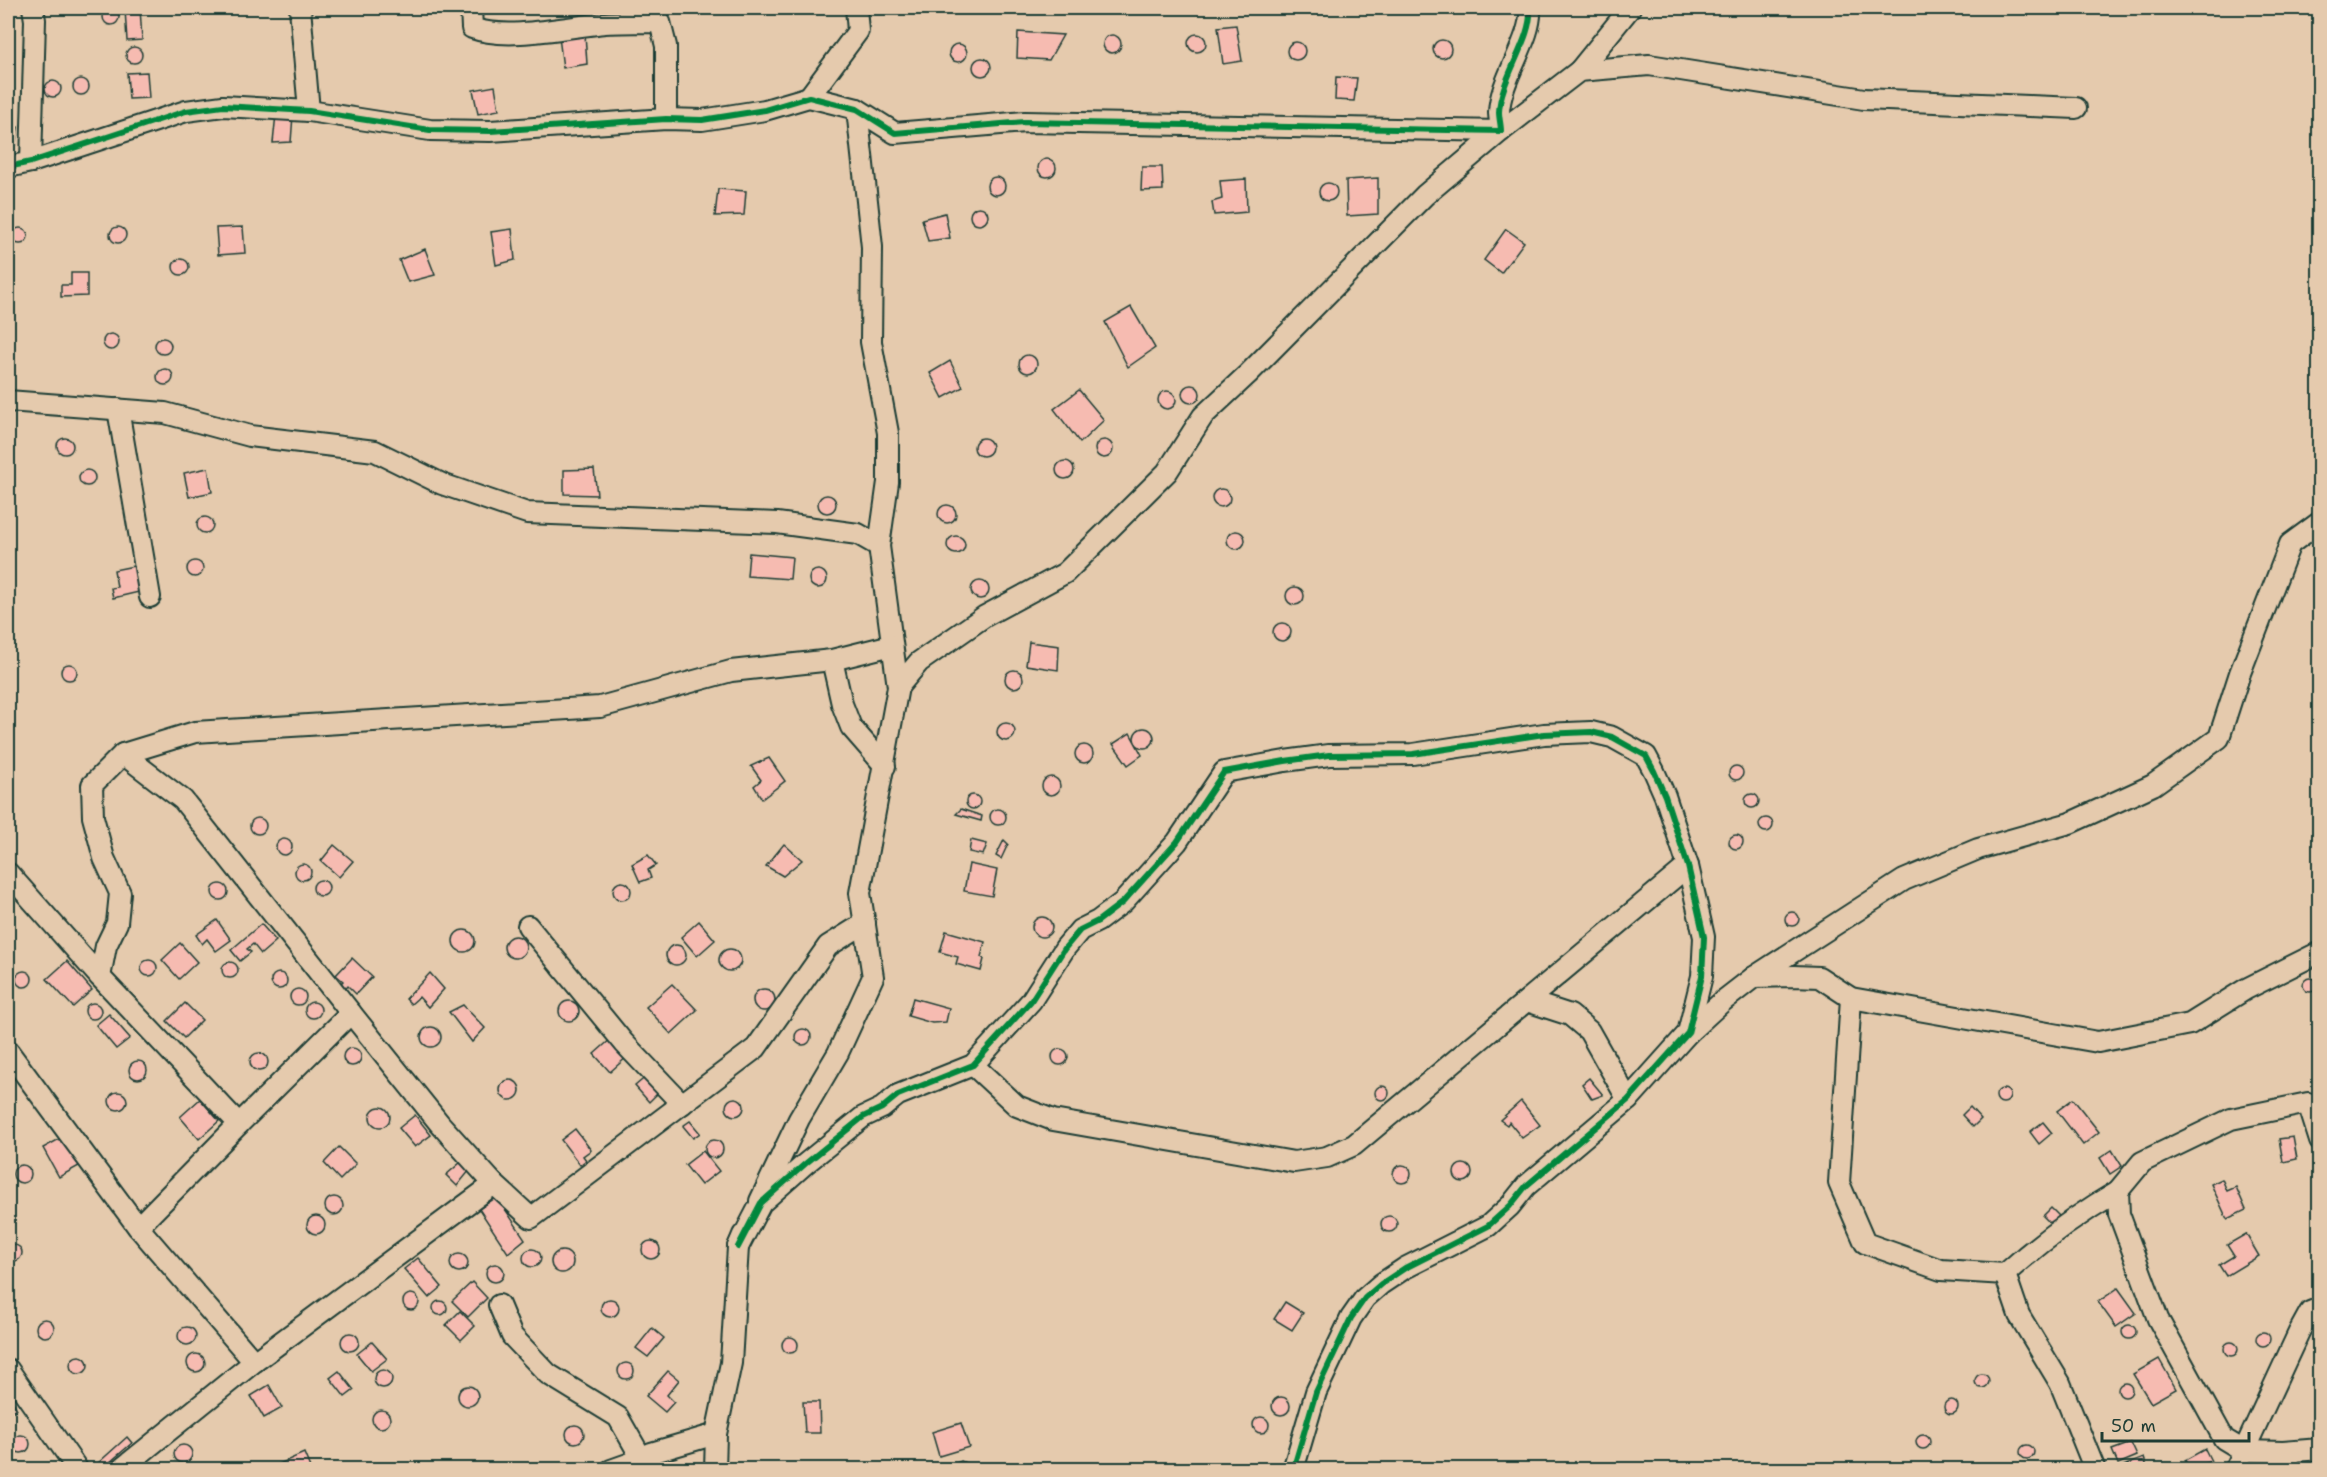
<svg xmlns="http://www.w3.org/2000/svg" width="2327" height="1477" font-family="'Shantell Sans',sans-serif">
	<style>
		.building { fill: #f6bbb1; stroke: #1f3d34; stroke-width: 1.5 }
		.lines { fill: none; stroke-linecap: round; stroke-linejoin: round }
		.minor-casing { stroke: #1f3d34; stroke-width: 24 }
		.minor { stroke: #e5caad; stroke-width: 20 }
		.cycleway-casing { stroke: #e5caad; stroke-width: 10 }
		.cycleway { stroke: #00873e; stroke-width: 6 }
	</style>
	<rect width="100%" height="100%" fill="#e5caad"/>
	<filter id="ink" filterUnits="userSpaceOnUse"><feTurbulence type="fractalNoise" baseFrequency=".0167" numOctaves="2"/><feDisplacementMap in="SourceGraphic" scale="12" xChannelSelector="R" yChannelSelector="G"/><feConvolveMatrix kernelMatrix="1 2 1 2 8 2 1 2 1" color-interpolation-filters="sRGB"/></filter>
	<g filter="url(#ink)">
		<g class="building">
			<polygon points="140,8 142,40 127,41 125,9"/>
			<circle cx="111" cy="17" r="8"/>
			<polygon points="1236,25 1242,61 1223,64 1218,27"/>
			<polygon points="1018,32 1063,35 1049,60 1017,58"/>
			<polygon points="585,34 587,64 563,68 559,37"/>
			<circle cx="1197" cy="43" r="9"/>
			<circle cx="1112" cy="44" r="9"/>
			<circle cx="1442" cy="49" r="9"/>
			<circle cx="1296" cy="51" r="9"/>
			<circle cx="958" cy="53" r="9"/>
			<circle cx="134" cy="55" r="8"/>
			<circle cx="982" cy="67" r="9"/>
			<polygon points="147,72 149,98 129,99 127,73"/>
			<polygon points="1336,77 1357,78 1354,101 1335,100"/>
			<circle cx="81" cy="87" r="8"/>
			<circle cx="53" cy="89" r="8"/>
			<polygon points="495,86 499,110 478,114 473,90"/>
			<polygon points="276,114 293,115 291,142 273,143"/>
			<polygon points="8,125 18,127 15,145 8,144"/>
			<circle cx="1047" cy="168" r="9"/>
			<polygon points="1142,167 1162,167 1163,190 1141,191"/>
			<circle cx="996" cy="186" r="9"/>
			<polygon points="1378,178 1378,214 1347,216 1346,180"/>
			<polygon points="1246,179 1247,212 1214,215 1212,202 1222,199 1220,181"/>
			<circle cx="1328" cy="192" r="9"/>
			<polygon points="718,189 746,191 744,215 715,216"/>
			<circle cx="979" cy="216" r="9"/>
			<polygon points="945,213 950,238 928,241 922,219"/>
			<polygon points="243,227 245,253 218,255 216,228"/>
			<circle cx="118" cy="235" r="8"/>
			<circle cx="20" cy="236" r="8"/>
			<polygon points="512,229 515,260 496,265 491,232"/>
			<polygon points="1506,229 1524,242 1501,273 1484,260"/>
			<polygon points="425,249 435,275 408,282 399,260"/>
			<circle cx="181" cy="267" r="8"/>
			<polygon points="71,273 87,273 87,296 61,297 61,285 71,285"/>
			<polygon points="1131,307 1155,348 1128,367 1105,322"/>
			<circle cx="111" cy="342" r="8"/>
			<circle cx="163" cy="346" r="8"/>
			<circle cx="1028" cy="364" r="9"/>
			<polygon points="950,361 963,387 943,398 930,373"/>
			<circle cx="165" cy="377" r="8"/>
			<circle cx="1191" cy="394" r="9"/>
			<polygon points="1079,390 1104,420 1080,443 1054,409"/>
			<circle cx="1167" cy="400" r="9"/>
			<circle cx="983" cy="447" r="9"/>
			<circle cx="65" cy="446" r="8"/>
			<circle cx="1104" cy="449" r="9"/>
			<circle cx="1065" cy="470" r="9"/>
			<polygon points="208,468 212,492 189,497 184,473"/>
			<polygon points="594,469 597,495 564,494 564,470"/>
			<circle cx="87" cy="478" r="8"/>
			<circle cx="1221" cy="498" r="9"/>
			<circle cx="827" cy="504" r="9"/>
			<circle cx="947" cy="514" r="9"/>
			<circle cx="205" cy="525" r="8"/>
			<circle cx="1236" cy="540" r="9"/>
			<circle cx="956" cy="545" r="9"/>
			<polygon points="749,553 792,557 790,579 747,576"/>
			<circle cx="195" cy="569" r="8"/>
			<polygon points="134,566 139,592 113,598 111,588 117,587 114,570"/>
			<circle cx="818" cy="579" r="9"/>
			<circle cx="980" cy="590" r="9"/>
			<circle cx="1295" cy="596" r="9"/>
			<circle cx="1282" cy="632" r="9"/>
			<polygon points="1029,642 1059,646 1058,670 1026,665"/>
			<circle cx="69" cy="672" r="8"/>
			<circle cx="1014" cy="679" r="9"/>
			<circle cx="1006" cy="732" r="9"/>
			<circle cx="1144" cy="738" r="10"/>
			<polygon points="1130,733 1142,755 1128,765 1113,744"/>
			<circle cx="1084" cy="754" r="9"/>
			<polygon points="8,755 12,759 13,764 8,769"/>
			<polygon points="769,758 785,781 762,799 754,786 761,780 751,766"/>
			<circle cx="1736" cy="773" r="7"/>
			<circle cx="1051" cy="786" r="9"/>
			<circle cx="1752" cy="801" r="7"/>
			<circle cx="973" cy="802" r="7"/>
			<circle cx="998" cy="817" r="8"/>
			<polygon points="961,809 982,816 981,821 956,814"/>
			<circle cx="1766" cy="825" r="7"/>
			<circle cx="258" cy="826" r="8"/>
			<circle cx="1736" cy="842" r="7"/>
			<circle cx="284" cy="847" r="8"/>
			<polygon points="971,840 987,844 983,855 969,852"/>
			<polygon points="1004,840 1008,844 1001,859 996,856"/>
			<polygon points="784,844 802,860 783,876 766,866"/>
			<polygon points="334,845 353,861 339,877 321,861"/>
			<polygon points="648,855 656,865 648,870 651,878 640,882 632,864"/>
			<polygon points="969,864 997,870 992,896 964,891"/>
			<circle cx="303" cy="872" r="8"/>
			<circle cx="321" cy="888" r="8"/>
			<circle cx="622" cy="891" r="9"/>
			<circle cx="220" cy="892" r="8"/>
			<circle cx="1792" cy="919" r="7"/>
			<circle cx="1042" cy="927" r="10"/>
			<polygon points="217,920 231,940 216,951 207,939 202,944 196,935"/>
			<polygon points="699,921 715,940 697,956 681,937"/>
			<polygon points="261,924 276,941 261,954 253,944 247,949 251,952 240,961 231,950"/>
			<circle cx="464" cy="941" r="11"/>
			<polygon points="946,931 985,942 981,957 984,959 981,971 956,964 958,957 940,952"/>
			<circle cx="515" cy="947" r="11"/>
			<polygon points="180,943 197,962 179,979 162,960"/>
			<circle cx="676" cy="955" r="10"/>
			<circle cx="730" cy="960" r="11"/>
			<polygon points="352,958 372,977 356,994 348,986 344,991 338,986 343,981 336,975"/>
			<circle cx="149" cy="968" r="8"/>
			<polygon points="67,961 92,990 73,1007 47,979"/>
			<circle cx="230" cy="970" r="8"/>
			<circle cx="24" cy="979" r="8"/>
			<polygon points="430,973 444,989 428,1007 419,997 411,1004 406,999"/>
			<circle cx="279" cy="981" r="8"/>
			<circle cx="2310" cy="985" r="7"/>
			<polygon points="672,984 697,1010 671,1034 646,1007"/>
			<circle cx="764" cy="1000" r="11"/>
			<circle cx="298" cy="997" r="8"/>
			<polygon points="913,998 949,1008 946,1022 932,1023 908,1016"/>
			<circle cx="569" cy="1011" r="10"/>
			<circle cx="313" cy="1010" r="8"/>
			<polygon points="185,1003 202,1020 184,1038 167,1021"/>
			<circle cx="93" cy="1011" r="8"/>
			<polygon points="463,1005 485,1028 472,1042 449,1012"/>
			<polygon points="109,1014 130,1038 116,1049 96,1025"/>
			<circle cx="431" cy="1037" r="10"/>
			<circle cx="803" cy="1037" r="8"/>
			<polygon points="612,1038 628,1056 610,1072 594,1054"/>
			<circle cx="352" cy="1057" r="9"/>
			<circle cx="1060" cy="1057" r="8"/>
			<circle cx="259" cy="1062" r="9"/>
			<circle cx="138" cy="1070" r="9"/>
			<polygon points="648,1075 662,1089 649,1102 635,1086"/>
			<polygon points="1589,1078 1603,1095 1592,1099 1582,1084"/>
			<circle cx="510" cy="1090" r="10"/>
			<circle cx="1382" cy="1093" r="7"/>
			<circle cx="2003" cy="1096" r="7"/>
			<circle cx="118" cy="1101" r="9"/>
			<circle cx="735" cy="1107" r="9"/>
			<polygon points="200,1099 219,1121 199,1139 180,1117"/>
			<polygon points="2073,1099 2099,1132 2083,1145 2057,1111"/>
			<polygon points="1521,1101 1540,1125 1522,1138 1509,1122 1507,1125 1500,1120"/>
			<circle cx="380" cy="1117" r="10"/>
			<polygon points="1970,1107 1981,1119 1973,1127 1962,1115"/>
			<polygon points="415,1115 431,1135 415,1147 399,1128"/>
			<polygon points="690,1121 700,1133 693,1138 683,1126"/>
			<polygon points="2043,1122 2052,1133 2039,1144 2030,1132"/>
			<polygon points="575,1129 591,1150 583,1156 586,1160 580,1165 561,1140"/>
			<polygon points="63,1137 79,1166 59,1177 43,1148"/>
			<polygon points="2293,1137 2297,1159 2283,1162 2279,1139"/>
			<circle cx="714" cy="1149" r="9"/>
			<polygon points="339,1147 356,1164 340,1180 324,1163"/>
			<polygon points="2112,1150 2122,1166 2110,1174 2100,1158"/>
			<polygon points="703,1151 719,1171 701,1185 685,1165"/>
			<polygon points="460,1163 470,1170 457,1186 446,1175"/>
			<circle cx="1463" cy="1173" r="9"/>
			<circle cx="22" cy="1174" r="9"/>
			<circle cx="1402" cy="1174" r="9"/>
			<polygon points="2222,1179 2227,1191 2236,1187 2246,1210 2227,1219 2211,1184"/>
			<polygon points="497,1197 525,1239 508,1253 479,1209"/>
			<circle cx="334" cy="1206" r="9"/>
			<polygon points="2051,1208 2059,1216 2051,1224 2043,1216"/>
			<circle cx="1389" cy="1224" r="8"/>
			<circle cx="316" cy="1225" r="9"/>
			<polygon points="2246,1234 2259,1256 2226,1276 2219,1265 2234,1256 2227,1245"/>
			<circle cx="651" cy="1250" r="9"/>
			<circle cx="14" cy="1253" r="8"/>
			<circle cx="532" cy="1258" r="9"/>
			<circle cx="562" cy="1262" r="11"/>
			<circle cx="459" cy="1263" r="9"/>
			<polygon points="418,1258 442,1287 429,1298 404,1269"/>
			<circle cx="495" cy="1273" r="9"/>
			<polygon points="472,1282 487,1298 468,1317 452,1301"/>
			<polygon points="2118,1288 2136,1313 2116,1327 2098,1302"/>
			<circle cx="411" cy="1302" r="8"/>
			<circle cx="610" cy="1308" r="9"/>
			<circle cx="440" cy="1308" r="7"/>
			<polygon points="1285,1302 1303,1313 1292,1330 1274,1319"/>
			<polygon points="460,1311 475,1326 461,1340 446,1325"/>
			<circle cx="45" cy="1328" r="9"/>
			<circle cx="2129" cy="1332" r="7"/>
			<circle cx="187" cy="1336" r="9"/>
			<polygon points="652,1328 664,1338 648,1357 636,1348"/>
			<circle cx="2263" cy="1339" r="7"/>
			<circle cx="350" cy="1342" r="9"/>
			<circle cx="790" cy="1345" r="8"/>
			<circle cx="2231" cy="1349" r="7"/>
			<polygon points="372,1342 387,1359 371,1371 357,1354"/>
			<circle cx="196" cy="1363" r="9"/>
			<circle cx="79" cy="1365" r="9"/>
			<polygon points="2159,1359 2176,1389 2151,1403 2133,1374"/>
			<circle cx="626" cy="1371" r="8"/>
			<circle cx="383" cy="1379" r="9"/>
			<polygon points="339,1371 354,1390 345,1397 330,1378"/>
			<polygon points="668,1371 679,1380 667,1395 674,1402 665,1412 646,1396"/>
			<circle cx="1982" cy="1381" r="7"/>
			<circle cx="2125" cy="1390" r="7"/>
			<polygon points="269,1385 282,1408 264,1418 251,1396"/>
			<circle cx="468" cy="1396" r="10"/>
			<polygon points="8,1393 17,1409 8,1414"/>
			<circle cx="1281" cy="1406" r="9"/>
			<circle cx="1951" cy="1407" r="7"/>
			<polygon points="803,1402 819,1402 820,1433 805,1433"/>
			<circle cx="381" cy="1419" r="9"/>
			<circle cx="1261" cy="1425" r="8"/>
			<polygon points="961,1423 969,1447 939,1456 932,1432"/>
			<circle cx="575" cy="1434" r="9"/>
			<circle cx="1923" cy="1442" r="7"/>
			<circle cx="21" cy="1444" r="9"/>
			<polygon points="127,1437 132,1443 102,1469 97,1464"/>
			<polygon points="2131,1443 2137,1456 2118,1464 2112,1450"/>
			<circle cx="2027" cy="1452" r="7"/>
			<circle cx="183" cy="1454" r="9"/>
			<polygon points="2205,1449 2211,1461 2190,1470 2185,1460"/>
			<polygon points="304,1453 311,1470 282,1470 279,1464"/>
			<polygon points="2144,1458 2148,1470 2113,1470"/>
			<polygon points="961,1461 968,1464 970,1470 954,1470 956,1463"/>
		</g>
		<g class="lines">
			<defs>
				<g id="minor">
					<polyline points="300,8 309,111"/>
					<path d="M471,8L472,28C507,41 566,27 605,23C623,22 642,22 660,22L666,46V119"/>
					<polyline points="1579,71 1630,8"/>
					<polyline points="809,97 858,31 856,8"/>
					<polyline points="857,109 872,247 871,342 888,433 888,482 879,546"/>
					<polyline points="31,162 35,20 33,8"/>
					<path d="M8,167L31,162L186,111L223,106L309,111L430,130L490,131L666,119L702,120L765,110L809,97L857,109L895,133L1025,122L1501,131C1501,125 1499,118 1499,112C1500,79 1533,38 1530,8"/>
					<polyline points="8,401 165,413 250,436 375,451 442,484 527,513 777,523 858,534 879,546 898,687 860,893 873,977 838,1053 799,1119 760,1201"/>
					<polyline points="118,409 150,597"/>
					<polyline points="832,660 842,704 851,727 885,766"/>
					<polyline points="898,687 919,662 985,616 1065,573 1167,472 1203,416 1248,374 1425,195 1501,131 1579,71 1649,65 1864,99 2076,108"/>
					<polyline points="123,754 183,800 351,1013"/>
					<polyline points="8,873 100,977 239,1124 138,1227"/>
					<polyline points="528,926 624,1043 682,1104"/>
					<polyline points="100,977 106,946 117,923 120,893 104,858 93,817 92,785 123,754 195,732 600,707 731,671 832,660 892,645"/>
					<polyline points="1754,977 1904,880 1978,849 2070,823 2153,785 2219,738 2240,673 2290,544 2320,522"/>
					<polyline points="1851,998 1839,1183 1865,1243 1941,1270 2005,1274"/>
					<polyline points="1527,1001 1570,1015 1589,1031 1628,1100"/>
					<polyline points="1688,1033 1723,1001 1754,977 1794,976 1819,977 1851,998 2098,1042 2190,1024 2246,989 2320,952"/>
					<polyline points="8,1051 138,1227 254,1362"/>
					<polyline points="973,1065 1017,1106 1053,1120 1294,1162 1327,1157 1354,1145 1688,866"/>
					<polyline points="239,1124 351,1013 440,1124 494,1184"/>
					<polyline points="2320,1141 2308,1103 2231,1119 2142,1162 2118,1191 2119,1214 2158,1319 2224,1439 2244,1451 2283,1452 2320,1449"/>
					<polyline points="738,1247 761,1203 805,1164 863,1117 882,1108 898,1095 973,1065 1031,1001 1065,948 1080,930 1098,921 1123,902 1177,842 1224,772 1285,761 1329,755 1413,754 1544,734 1591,732 1612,737 1646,756 1654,771 1665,796 1688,866 1704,937 1702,976 1688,1033 1628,1100 1526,1186 1510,1206 1488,1226 1405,1268 1381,1284 1365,1298 1351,1318 1316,1392 1293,1470"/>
					<polyline points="499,1305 512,1336 548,1374 618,1417 642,1459"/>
					<polyline points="8,1369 78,1470"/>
					<polyline points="2283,1452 2292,1470"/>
					<polyline points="120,1470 254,1362 494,1184 531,1218 756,1048 828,946 865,923"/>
					<polyline points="611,1470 642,1459 651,1453 716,1434"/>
					<polyline points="715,1470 716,1434 731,1363 738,1247 743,1235"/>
					<path d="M2095,1470L2060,1383L2019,1315L2005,1274C2040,1242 2077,1215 2118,1191"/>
					<polyline points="2235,1470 2299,1332 2310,1312 2320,1308"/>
				</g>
			</defs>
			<use href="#minor" class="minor-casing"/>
			<use href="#minor" class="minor"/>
			<defs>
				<g id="cycleway">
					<path d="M8,167L31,162L186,111L223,106L309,111L430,130L490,131L666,119L702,120L765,110L809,97L857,109L895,133L1025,122L1501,131C1501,125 1499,118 1499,112C1500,79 1533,38 1530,8"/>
					<polyline points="738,1247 761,1203 805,1164 863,1117 882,1108 898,1095 973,1065 1031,1001 1065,948 1080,930 1098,921 1123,902 1177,842 1224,772 1285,761 1329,755 1413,754 1544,734 1591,732 1612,737 1646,756 1654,771 1665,796 1688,866 1704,937 1702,976 1688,1033 1628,1100 1526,1186 1510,1206 1488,1226 1405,1268 1381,1284 1365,1298 1351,1318 1316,1392 1293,1470"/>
				</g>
			</defs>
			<use href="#cycleway" class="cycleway-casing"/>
			<use href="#cycleway" class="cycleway"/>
		</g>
	</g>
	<rect width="2327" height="1477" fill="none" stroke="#e5caad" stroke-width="30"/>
	<rect x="15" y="15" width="2297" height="1447" fill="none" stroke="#1f3d34" stroke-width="2" filter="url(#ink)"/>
	<path d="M2102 1432v9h147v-9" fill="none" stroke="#1f3d34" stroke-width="3"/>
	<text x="2111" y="1432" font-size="18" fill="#1f3d34" stroke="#e5caad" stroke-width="4.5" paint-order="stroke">50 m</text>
</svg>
